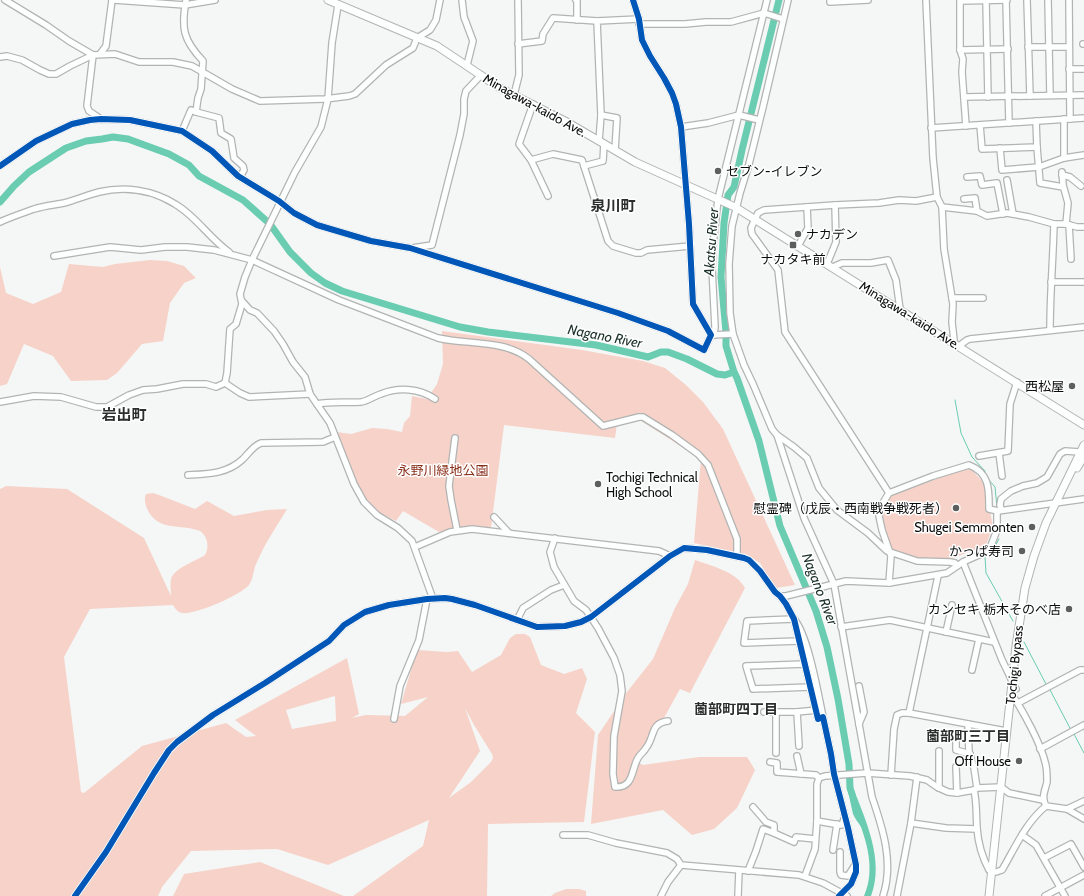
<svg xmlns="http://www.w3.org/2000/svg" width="1084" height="896" font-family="Cabin,'Noto Sans JP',sans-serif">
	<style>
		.green { fill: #f7d2c8; fill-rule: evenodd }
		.water { fill: #6accb1 }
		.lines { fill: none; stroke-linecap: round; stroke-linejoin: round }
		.stream { stroke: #6accb1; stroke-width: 1 }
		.river { stroke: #6accb1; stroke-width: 7 }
		.minor-casing { stroke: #b1b4b3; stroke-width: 8 }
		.major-casing { stroke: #b1b4b3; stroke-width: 9 }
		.minor { stroke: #fdfefe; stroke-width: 5.5 }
		.major { stroke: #fdfefe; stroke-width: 7 }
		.cycleway-casing { stroke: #fff; stroke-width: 8 }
		.cycleway { stroke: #0057b8; stroke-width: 6 }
		.poi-dot { fill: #5d5f5e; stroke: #fff; stroke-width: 1.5 }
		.labels { text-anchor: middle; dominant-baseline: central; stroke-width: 3; stroke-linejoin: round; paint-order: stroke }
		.street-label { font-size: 13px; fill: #0b0d0c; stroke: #fff }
		.poi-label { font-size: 13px; fill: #0b0d0c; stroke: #fff; text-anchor: end }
		.park-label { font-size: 13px; fill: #892f19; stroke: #fff }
		.water-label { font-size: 14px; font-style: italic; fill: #1b312a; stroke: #fff }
		.neighbourhood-label { font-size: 14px; font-weight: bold; fill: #2a2e2c; stroke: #fff }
		.quarter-label { font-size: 15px; font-weight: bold; fill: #2a2e2c; stroke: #fff }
	</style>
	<rect width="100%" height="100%" fill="#f4f7f6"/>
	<g class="green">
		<polygon points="150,260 167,261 184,266 196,278 184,283 170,303 163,341 142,344 117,373 107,380 71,381 53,356 24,344 7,384 0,386 0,267 6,293 33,304 61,292 69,264 103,267 115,264"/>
		<path d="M442,331L582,350L643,361L665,368L686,385L703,402L723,429L795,585L776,588L760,563L746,554L694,543L701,459L638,419L617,424L615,438L504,425L491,528C473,527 456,526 439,532L403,511L396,521L378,512L363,497L336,432L351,434L372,428L387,429L402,432L404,423L410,416L412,396L427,399L437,384L443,364Z"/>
		<polygon points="969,467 984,483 993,526 986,545 939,564 894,558 884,530 883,508 892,495"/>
		<path d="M6,486L67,489L144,538L171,596C171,591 170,584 171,579C174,568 196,561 205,555C210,546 207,536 200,531C179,523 156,533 146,506C145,502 144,498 146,494L153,493L159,495L195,509L207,501L234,516L267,510L287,509C277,526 265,543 257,562C253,569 254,578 249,585C240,595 196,615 182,613C178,612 175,609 173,605L90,609L64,657L81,792L84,793L142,746L226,723L246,737L256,736L235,720L347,658L359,714L352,718L366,715L405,716L428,697L401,704L417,650L447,652L458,651L472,672L501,655L510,638L516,634H525L530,637L541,665L564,674L582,668L587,679L576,713L595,732L584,822L488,824L487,896H353L423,846L429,820L328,865L277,849L191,851L162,887L158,896H0V489ZM335,696L336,721L292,729L286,710ZM465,708L474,725L492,754L493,758L491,762L471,782L449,798L480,751Z"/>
		<path d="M695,560C711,566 736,571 745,588L690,693L680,689L639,763L643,765L699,757H747L755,770L737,808L714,829L692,835L663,810L591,824L598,735L627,692L653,659L675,608L688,584Z"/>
		<polygon points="260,862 344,896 173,896 184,874"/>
		<polygon points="566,889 579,889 586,891 586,896 551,896 555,893"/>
	</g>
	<path class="water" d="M852,785C865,819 885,860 871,896H864C874,874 869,849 861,827C859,823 855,819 853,814C851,805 849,796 847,787Z"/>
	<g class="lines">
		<g class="stream">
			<polyline points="955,400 961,433 972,457 985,471 985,473"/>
			<polyline points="988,479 995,487 997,507"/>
			<polyline points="999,539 992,552 985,557 986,573 1013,621"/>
			<polyline points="1024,642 1047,686"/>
			<polyline points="1049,688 1071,730"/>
			<polyline points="1074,734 1084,753"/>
		</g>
		<g class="river">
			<polyline points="779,0 742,150 734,187 728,195 724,223 721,277 726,332 726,346 734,372 737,378 759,441 780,526 816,611 827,647 838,699 849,764 850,788 852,794"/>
			<polyline points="0,202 14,186 29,172 66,148 86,141 102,139 113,137 128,139 169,154 189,165 199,176 243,200 270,224 290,252 311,273 325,283 342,291 460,327 488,332 596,345 648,357 661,352 668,352 687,359 717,374 725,375 734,372"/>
		</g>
		<defs>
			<g id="minor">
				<polyline points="5,0 46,25 69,41 93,55"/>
				<polyline points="114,0 185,5 215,0"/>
				<polyline points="462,0 464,17 473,41 467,65"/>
				<polyline points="576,0 577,1 577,20"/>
				<path d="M788,0L763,107L749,164L740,193L732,226L729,264L730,313L733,334L744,365L753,384L772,429L777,435L804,518L834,584L872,797C883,829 894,863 883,896"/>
				<polyline points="830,0 830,2 868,0"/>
				<polyline points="926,0 933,158 937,197 942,207 944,249 953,304 952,322 954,340 952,342"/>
				<polyline points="1006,0 1009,123"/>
				<polyline points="1027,0 1030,96"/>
				<polyline points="1048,0 1050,95"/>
				<polyline points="1069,0 1070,119"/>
				<polyline points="986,1 988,97"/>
				<polyline points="639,24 685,24 706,22 731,22 764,13 783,19"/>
				<polyline points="518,44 542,41 543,34 553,18 597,21"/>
				<polyline points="1083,44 1084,44"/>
				<polyline points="1028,47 1069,47"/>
				<polyline points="960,50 1008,49"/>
				<polyline points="100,54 106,46 112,0"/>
				<polyline points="93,55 87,106 89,111 101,119"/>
				<polyline points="0,57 7,56 22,60 40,70 49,74 56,74 70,66 93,55 115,54 139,62 173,62 192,66 232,89 260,101 325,99 349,96 355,94 386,65 413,48 417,38 430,30 436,20 440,0"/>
				<polyline points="1069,69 1084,69"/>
				<polyline points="514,95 519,75 518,0"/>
				<polyline points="964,97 1084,95"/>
				<polyline points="533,104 519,144 531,160 548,196"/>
				<polyline points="196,112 219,118 221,133 231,139 234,158 243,166 244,170 240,177"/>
				<polyline points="601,115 617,118 615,150"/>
				<polyline points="1064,119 1064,158"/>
				<polyline points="980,125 982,149 1037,147 1036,121"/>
				<polyline points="966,126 962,72 963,59 960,50 960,1 1007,0"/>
				<polyline points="681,127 708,123 739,115 759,120"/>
				<polyline points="931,128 1084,118"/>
				<path d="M182,131L191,110L196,112L198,98L201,89L203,61C183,40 181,28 186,0"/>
				<polyline points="599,141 601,115 597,21 639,19"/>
				<polyline points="1037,147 1040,183 1063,187"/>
				<polyline points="1000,148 1002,170 1039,167 1064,158 1084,155"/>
				<polyline points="531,160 553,154 582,160 608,241 613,246 636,253 641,253 647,250 690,246"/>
				<polyline points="0,166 36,141 72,124 90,120 101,119 130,120 182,131 212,151 238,176 279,201 294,213 317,225 371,241 410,248 618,313 668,331 704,350 711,335 693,304 689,224 681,127 676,104 672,93 664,78 650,56 642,40 639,19 633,0"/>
				<polyline points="584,166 603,161 604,144"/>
				<polyline points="1062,172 1063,185 1068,203 1066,224"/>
				<polyline points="1062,175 1070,177 1081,186"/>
				<polyline points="967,177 980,176 982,185 997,183 1003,214"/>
				<polyline points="1007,180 1013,214"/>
				<polyline points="964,199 975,198 977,211"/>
				<polyline points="942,207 977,211 987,216 1007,213 1029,217 1054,224 1066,224 1077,227 1084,227"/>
				<path d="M0,222C11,217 23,213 34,209C44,206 54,205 64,203C76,200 87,195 99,192C125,186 152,190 175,204C196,216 209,238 229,252"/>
				<polyline points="1069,225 1071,259"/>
				<polyline points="798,246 808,228 807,207"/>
				<polyline points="412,248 432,245 460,135 464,114 464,99 466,91 481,75"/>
				<path d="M54,256L110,247L141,250L165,247H187L214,250L252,260L339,300L438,338C467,345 504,339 529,359L603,426L639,417H643L672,435L698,454L708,465L737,539V556"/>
				<polyline points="827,264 836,242 835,205"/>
				<polyline points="833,267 842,263 871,263 888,260 896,280 900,309"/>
				<polyline points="1051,282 1084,282"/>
				<polyline points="952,298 983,298"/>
				<polyline points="242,301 250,310 257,313 274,331 283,344 293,362 305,377 310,394 330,423 354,484 364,502 377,515 398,528 412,541 433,599"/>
				<path d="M1050,330C1050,295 1053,260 1054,224"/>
				<polyline points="711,335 733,334"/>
				<polyline points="714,335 715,327 712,268 713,245 718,199 767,0"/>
				<polyline points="959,346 967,340 970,339 1084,327"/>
				<polyline points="225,383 227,373 230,329 236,324 242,304 240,294 245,277 252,260 295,172 321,127 328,99 332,43 338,5"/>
				<polyline points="225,383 240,393 249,397 310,394"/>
				<polyline points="0,402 34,396 61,397 96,407 107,407 129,395 143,390 157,389 183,384 206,384 216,387 225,383"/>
				<path d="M317,404C331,401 346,403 361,402C368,401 374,396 381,394C398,387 419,388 435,399"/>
				<polyline points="777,435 794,447 807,458 819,488 837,510 868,533 887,551 917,561 950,562 955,563 957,566"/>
				<polyline points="455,438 449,486 451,500 457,530"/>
				<polyline points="999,453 1002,476"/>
				<polyline points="979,456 1008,451 1010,404 1017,382"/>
				<path d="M188,475C208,474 227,474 243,459C249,453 253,446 261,443L323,442L335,437"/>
				<polyline points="889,493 785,332 778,270 752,234 751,228 758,213 764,210 835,205 879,203 899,200 916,201 937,197"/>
				<polyline points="1001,510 1000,505 1001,499 1011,491 1023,486 1037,483 1047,477 1060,454 1065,451 1080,452"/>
				<polyline points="494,517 509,533"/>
				<path d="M555,538L550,552L554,567L574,601L586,610L598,628L614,658L620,675L622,691L614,736L613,774L615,787C634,788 631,770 638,758C640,754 644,752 646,748C655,737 650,723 668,721"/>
				<polyline points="415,547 450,532 472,529 659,551 670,556"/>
				<polyline points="963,562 1002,660 1016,689"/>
				<path d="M889,583L891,556L882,530L879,516L881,507L884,501L889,493L933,476L969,465C990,473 989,490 989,509L998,511L1084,499"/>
				<polyline points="780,596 786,596 846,581 889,583 947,573 963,562 983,553 990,548 997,530 997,514 998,511"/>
				<polyline points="517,620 523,608 551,590 564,585"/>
				<polyline points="841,627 890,620 994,642"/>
				<polyline points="946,632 952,605"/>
				<path d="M800,641L744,643L747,621L794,619C808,635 818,693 823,717"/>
				<polyline points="806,664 746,666 753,689 811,687"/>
				<polyline points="972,670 979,639"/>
				<path d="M1011,693C1023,711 1042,745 1046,766C1047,771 1047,777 1047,782C1045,791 1041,797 1046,806L1067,809L1084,819"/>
				<polyline points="1018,703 1080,670 1084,670"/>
				<polyline points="764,712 797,712"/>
				<polyline points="776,712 776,753"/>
				<polyline points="909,713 938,576"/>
				<polyline points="394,719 400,686 419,640 427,599"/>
				<polyline points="859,724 864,712 859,686"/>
				<polyline points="968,724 969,752 974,768 977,788"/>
				<polyline points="956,740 956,750 970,754"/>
				<polyline points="799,746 797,712 817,710"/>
				<polyline points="1040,749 1084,725"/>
				<polyline points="797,756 801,774"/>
				<polyline points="770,762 777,763 777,772 816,775 819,778"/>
				<polyline points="956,767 957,793"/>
				<polyline points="891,775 894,729 897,715 902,713 909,713 1006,731"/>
				<polyline points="939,788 939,751"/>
				<path d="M974,790C977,803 976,815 977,828C978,842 982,857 989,870L992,871"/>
				<polyline points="1067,809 1084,801"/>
				<polyline points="817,821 840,825 842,825 844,819"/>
				<polyline points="911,823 946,828 977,829"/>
				<polyline points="774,833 794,842 796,837 815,839"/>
				<polyline points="563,835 588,835 616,843 667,853 677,859 681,865"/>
				<polyline points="1022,835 1036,845 1065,896"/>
				<polyline points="833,850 837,824"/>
				<polyline points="840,852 840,872 841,875 848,876 855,865"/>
				<polyline points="1044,858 1071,844 1084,867"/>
				<polyline points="681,865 799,875 823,883 847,896"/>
				<polyline points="748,871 756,851 763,829 774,833 774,825 766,822 753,807"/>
				<path d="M996,872L1002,870C1015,848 1026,822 1046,806"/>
				<polyline points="805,876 815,849 817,821 817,784 819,778 825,776 867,773 910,776 927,780 937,787 948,792 957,793 974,790 977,788 1001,787 1009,793 1043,800"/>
				<polyline points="75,896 106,852 154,773 169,750 177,742 213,715 265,683 329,641 344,625 365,612 389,605 427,599 445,598 452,599 475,605 537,627 565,626 581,622 591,617 670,556 684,548 707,550 744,558 749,560 760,571 775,592 780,596 786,604 794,619 818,719 823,717 831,754 834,774 848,828 856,865 856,872 851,884 839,896"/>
				<polyline points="661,896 668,882 681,865"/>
				<polyline points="738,896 739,871"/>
				<polyline points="897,896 911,823 917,777"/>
				<polyline points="1045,896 1084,875"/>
			</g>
			<g id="major">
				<polyline points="328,0 437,46 500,88 565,121 635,162 735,207 1084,425"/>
				<polyline points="1077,468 1084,456"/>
				<polyline points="989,896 1016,646 1025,588 1034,556 1046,523 1084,445"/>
			</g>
		</defs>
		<use href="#minor" class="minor-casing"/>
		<use href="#major" class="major-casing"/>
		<use href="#minor" class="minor"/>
		<use href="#major" class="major"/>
		<defs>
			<g id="cycleway">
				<polyline points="0,166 36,141 72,124 90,120 101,119 130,120 182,131 212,151 238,176 279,201 294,213 317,225 371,241 410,248 618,313 668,331 704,350 711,335 693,304 689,224 681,127 676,104 672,93 664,78 650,56 642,40 639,19 633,0"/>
				<polyline points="75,896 106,852 154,773 169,750 177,742 213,715 265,683 329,641 344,625 365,612 389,605 427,599 445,598 452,599 475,605 537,627 565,626 581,622 591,617 670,556 684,548 707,550 744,558 749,560 760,571 775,592 780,596 786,604 794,619 818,719 823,717 831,754 834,774 848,828 856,865 856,872 851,884 839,896"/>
			</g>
		</defs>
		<use href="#cycleway" class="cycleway-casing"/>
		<use href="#cycleway" class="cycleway"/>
	</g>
	<g class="poi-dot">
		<circle cx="718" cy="171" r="4"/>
		<circle cx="798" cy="234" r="4"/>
		<rect x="789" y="241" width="8" height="8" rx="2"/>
		<circle cx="1072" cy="386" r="4"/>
		<circle cx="598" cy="484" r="4"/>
		<circle cx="956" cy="508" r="4"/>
		<circle cx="1032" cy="527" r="4"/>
		<circle cx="1022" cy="551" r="4"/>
		<circle cx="1069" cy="609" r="4"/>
		<circle cx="1019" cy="761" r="4"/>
	</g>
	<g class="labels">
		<g class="street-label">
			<text transform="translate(535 105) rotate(29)">Minagawa-kaido Ave.</text>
			<text transform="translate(910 315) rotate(32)">Minagawa-kaido Ave.</text>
			<text transform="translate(1014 665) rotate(-84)">Tochigi Bypass</text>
		</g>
		<g class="poi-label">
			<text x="726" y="171" text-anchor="start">セブン-イレブン</text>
			<text x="806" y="234" text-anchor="start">ナカデン</text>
			<text x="793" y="259" text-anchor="middle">ナカタキ前</text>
			<text x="1064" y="386">西松屋</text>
			<text x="606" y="477" text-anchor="start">Tochigi Technical<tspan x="606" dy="15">High School</tspan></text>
			<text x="948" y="508">慰霊碑（戊辰・西南戦争戦死者）</text>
			<text x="1024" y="527">Shugei Semmonten</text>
			<text x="1014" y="551">かっぱ寿司</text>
			<text x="1061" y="609">カンセキ 栃木そのべ店</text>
			<text x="1011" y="761">Off House</text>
		</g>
		<g class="park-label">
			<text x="443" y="470">永野川緑地公園</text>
		</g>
		<g class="water-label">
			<text transform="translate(711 242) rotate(-86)">Akatsu River</text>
			<text transform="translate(605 336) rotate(11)">Nagano River</text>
			<text transform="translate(820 589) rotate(69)">Nagano River</text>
		</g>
		<g class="neighbourhood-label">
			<text x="736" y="709">薗部町四丁目</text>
			<text x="968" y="736">薗部町三丁目</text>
		</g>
		<g class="quarter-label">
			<text x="613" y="206">泉川町</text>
			<text x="124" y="415">岩出町</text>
		</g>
	</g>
</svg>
